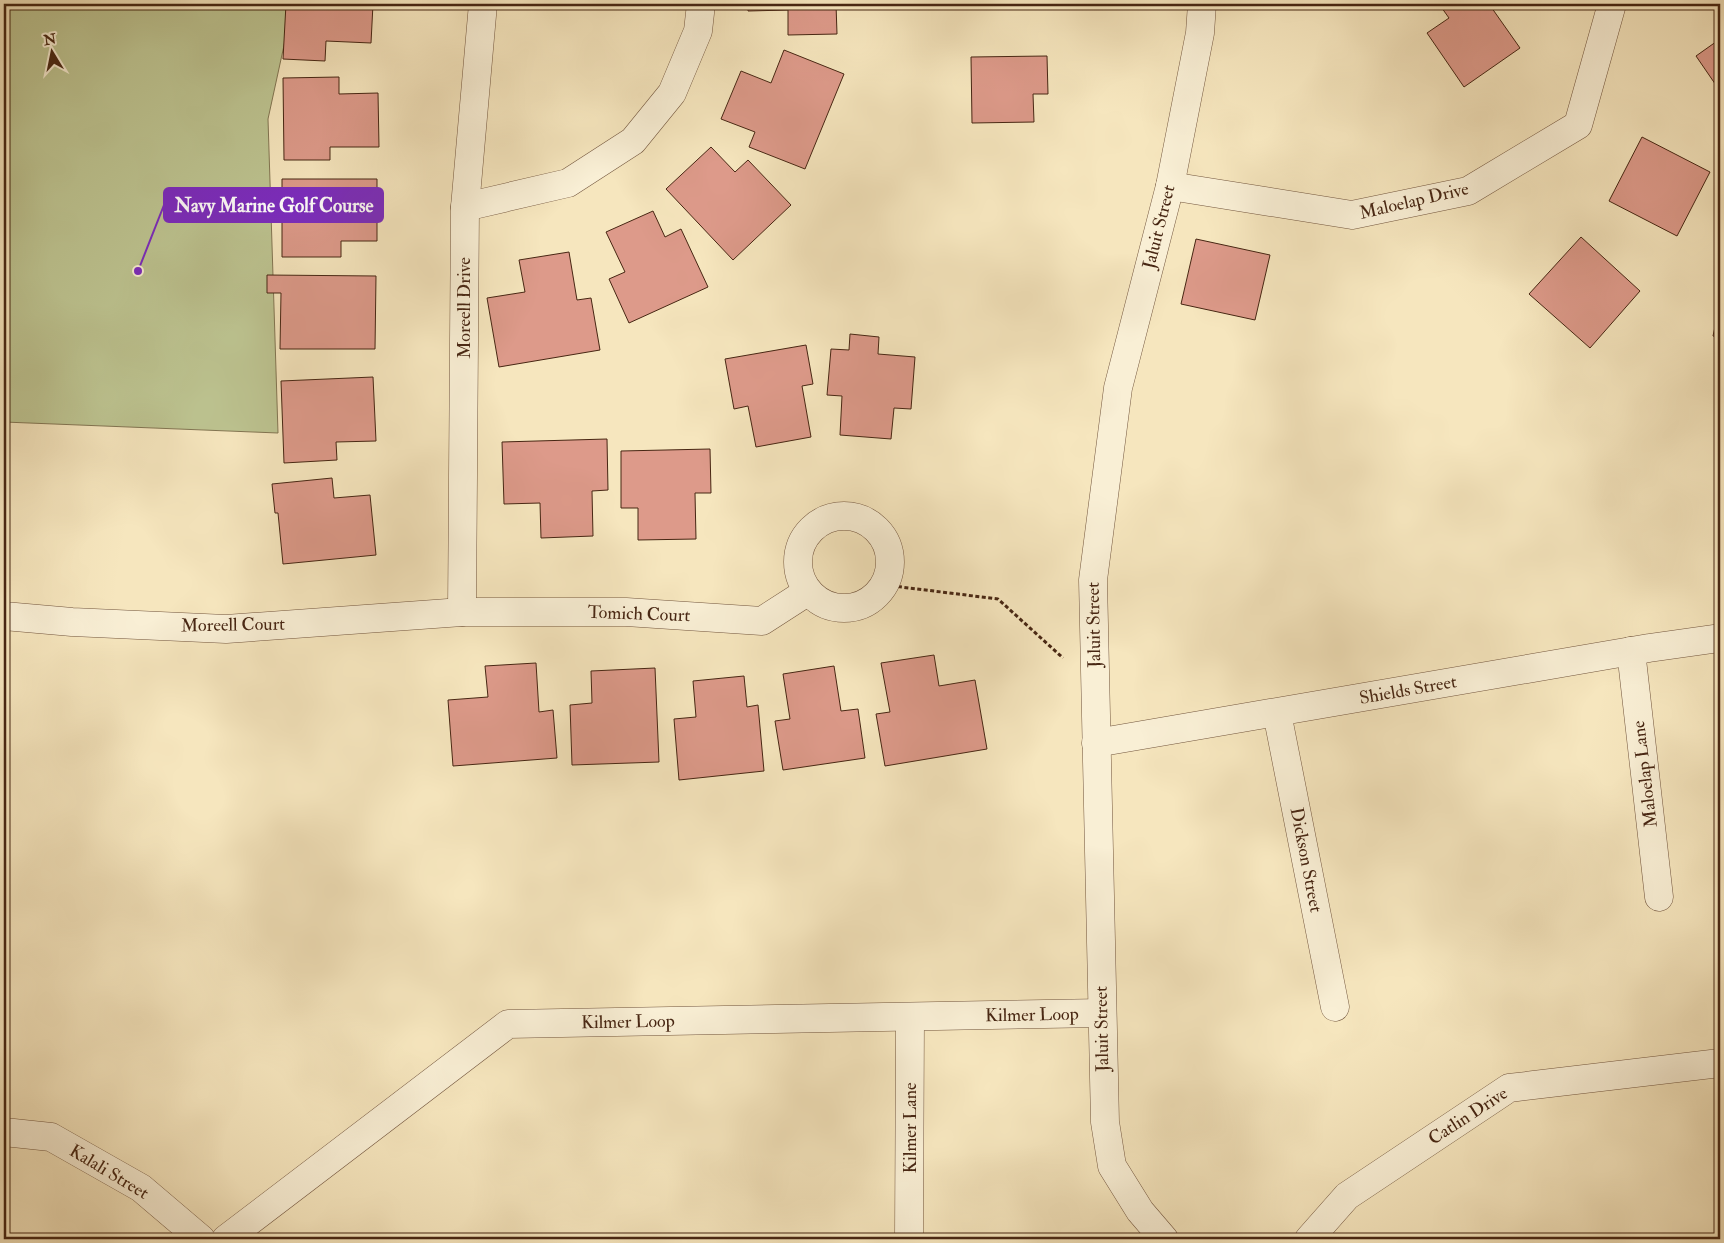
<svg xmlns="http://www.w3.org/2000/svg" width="1724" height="1243" font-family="'IM FELL Double Pica',serif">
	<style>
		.green { fill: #bdc491; stroke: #827552 }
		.building { fill: #dd9a8a; stroke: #472613 }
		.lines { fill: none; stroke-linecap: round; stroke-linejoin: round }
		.minor-casing { stroke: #73563e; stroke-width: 29 }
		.path { stroke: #472613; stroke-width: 3; stroke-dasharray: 4 2.5; stroke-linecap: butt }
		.minor { stroke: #f9efd5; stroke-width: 28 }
		.labels { text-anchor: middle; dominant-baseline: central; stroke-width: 4; stroke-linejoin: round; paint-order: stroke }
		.street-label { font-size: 18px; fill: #472613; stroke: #f9efd5 }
		.leader { fill: none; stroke: #7b2cbf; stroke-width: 2 }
		.callout-dot { fill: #7b2cbf; stroke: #f9efd5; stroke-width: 2 }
		.callout { fill: #7b2cbf; stroke: #7b2cbf; stroke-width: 2 }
		.callout-label { font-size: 19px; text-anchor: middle; font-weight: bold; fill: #fff }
	</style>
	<rect width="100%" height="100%" fill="#f6e6be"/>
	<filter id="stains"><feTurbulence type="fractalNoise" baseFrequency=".004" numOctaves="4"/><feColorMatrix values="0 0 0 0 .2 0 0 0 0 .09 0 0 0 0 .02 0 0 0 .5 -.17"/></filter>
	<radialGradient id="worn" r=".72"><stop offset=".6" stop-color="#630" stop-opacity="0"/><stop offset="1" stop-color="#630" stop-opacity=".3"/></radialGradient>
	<polygon class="green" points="4,4 293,4 268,119 278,433 4,422"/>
	<g class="building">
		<polygon points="286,4 373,4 371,43 326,41 325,61 283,59"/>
		<polygon points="748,4 836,4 837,34 788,35 788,10 748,11"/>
		<polygon points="1439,4 1489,4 1520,48 1464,87 1427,33 1449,18"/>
		<polygon points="1720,39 1720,91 1696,56"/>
		<polygon points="784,50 844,74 805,169 749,147 755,132 721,119 741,71 771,83"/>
		<polygon points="1047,56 1048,94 1033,94 1034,122 972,123 971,57"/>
		<polygon points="339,77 339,94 378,93 379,147 330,147 330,160 284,160 283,78"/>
		<polygon points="1642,137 1710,172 1677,236 1609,201"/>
		<polygon points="711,147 735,172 748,160 791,205 733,260 666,189"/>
		<polygon points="282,179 377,179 377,241 341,241 341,257 282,257"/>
		<polygon points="653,211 665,237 681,229 708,287 629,323 609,279 625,272 606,232"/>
		<polygon points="1581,237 1640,291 1590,348 1529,294"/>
		<polygon points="1196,239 1270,255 1255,320 1181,304"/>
		<polygon points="569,252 577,300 591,298 600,350 499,367 487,298 525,292 519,260"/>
		<polygon points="267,275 376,276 375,349 280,349 281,293 267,293"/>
		<polygon points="1720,304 1720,338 1713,336"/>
		<polygon points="850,334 879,337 878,354 915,357 911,409 894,408 891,439 840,435 842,396 827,395 831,349 849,350"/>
		<polygon points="806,345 813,384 802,386 811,437 756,447 748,406 734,409 725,359"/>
		<polygon points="373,377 376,441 336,442 337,460 284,463 281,381"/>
		<polygon points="607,439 608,490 592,491 593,536 541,538 540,503 504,504 502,442"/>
		<polygon points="710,449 711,493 695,493 696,539 638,540 638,508 621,508 621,451"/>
		<polygon points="332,478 334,498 370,495 376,555 283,564 278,513 275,513 272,484"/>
		<polygon points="934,655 939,686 975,680 987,749 885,766 876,714 890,712 881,663"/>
		<polygon points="536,663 539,712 553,710 557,758 453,766 448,700 488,697 485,666"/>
		<polygon points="834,666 841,711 858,709 865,758 783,770 775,721 790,719 783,674"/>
		<polygon points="655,668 659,762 572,765 570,705 592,703 591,671"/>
		<polygon points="744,676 747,707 758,705 764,771 679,780 674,719 696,717 693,681"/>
	</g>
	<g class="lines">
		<defs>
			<g id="minor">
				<polyline points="1170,186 1352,215 1468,191 1578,125 1612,4"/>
				<polyline points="465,207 568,183 633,141 672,93 698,31 701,4"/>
				<circle cx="844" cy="562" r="46"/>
				<polyline points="462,612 465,207 483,4"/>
				<polyline points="4,616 72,622 226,629 462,612 626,612 762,621 807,592"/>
				<polyline points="1631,651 1659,897"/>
				<polyline points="1277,713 1335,1007"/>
				<polyline points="1096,743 1649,648 1720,638"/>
				<polyline points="4,1132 51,1137 141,1188 201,1239"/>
				<polyline points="226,1239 508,1024 1102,1013"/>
				<polyline points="909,1239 910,1017"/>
				<polyline points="1164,1239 1140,1211 1112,1166 1105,1122 1093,580 1118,388 1170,186 1200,33 1202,4"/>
				<polyline points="1309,1239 1347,1196 1509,1088 1720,1063"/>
			</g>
		</defs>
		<use href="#minor" class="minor-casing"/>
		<polyline class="path" points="885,585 998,599 1063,658"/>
		<use href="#minor" class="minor"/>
	</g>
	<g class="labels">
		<g class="street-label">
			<text transform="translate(1414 201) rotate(-13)">Maloelap Drive</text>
			<text transform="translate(1159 227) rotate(-76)">Jaluit Street</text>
			<text transform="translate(464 308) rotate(-90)">Moreell Drive</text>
			<text transform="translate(639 614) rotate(2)">Tomich Court</text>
			<text transform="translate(233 625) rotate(-1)">Moreell Court</text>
			<text transform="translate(1094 625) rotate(-91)">Jaluit Street</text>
			<text transform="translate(1408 690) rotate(-10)">Shields Street</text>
			<text transform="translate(1645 774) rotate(-97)">Maloelap Lane</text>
			<text transform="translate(1306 860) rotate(79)">Dickson Street</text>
			<text transform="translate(1032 1015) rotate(-1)">Kilmer Loop</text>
			<text transform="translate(628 1022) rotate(-1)">Kilmer Loop</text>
			<text transform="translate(1102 1029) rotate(-91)">Jaluit Street</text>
			<text transform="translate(1468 1116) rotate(-33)">Catlin Drive</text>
			<text transform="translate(910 1128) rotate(-90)">Kilmer Lane</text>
			<text transform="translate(109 1172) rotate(31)">Kalali Street</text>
		</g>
	</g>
	<path class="leader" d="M138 271L164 205"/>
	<circle class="callout-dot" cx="138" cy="271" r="5"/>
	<rect class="callout" x="164" y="188" width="219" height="34" rx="5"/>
	<g class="callout-label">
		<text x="274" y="212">Navy Marine Golf Course</text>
	</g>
	<rect width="1724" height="1243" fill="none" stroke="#f6e6be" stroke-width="20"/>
	<rect x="5" y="5" width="1714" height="1233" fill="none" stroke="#472613" stroke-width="2.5"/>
	<rect x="10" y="10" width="1704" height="1223" fill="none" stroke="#472613"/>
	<g transform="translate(52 52) rotate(350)" stroke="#f9efd5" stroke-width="4" paint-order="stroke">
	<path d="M0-4L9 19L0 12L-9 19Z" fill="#472613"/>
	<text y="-8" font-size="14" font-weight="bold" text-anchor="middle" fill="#472613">N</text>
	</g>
	<rect width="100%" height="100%" filter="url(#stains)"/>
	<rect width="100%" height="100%" fill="url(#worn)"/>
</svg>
